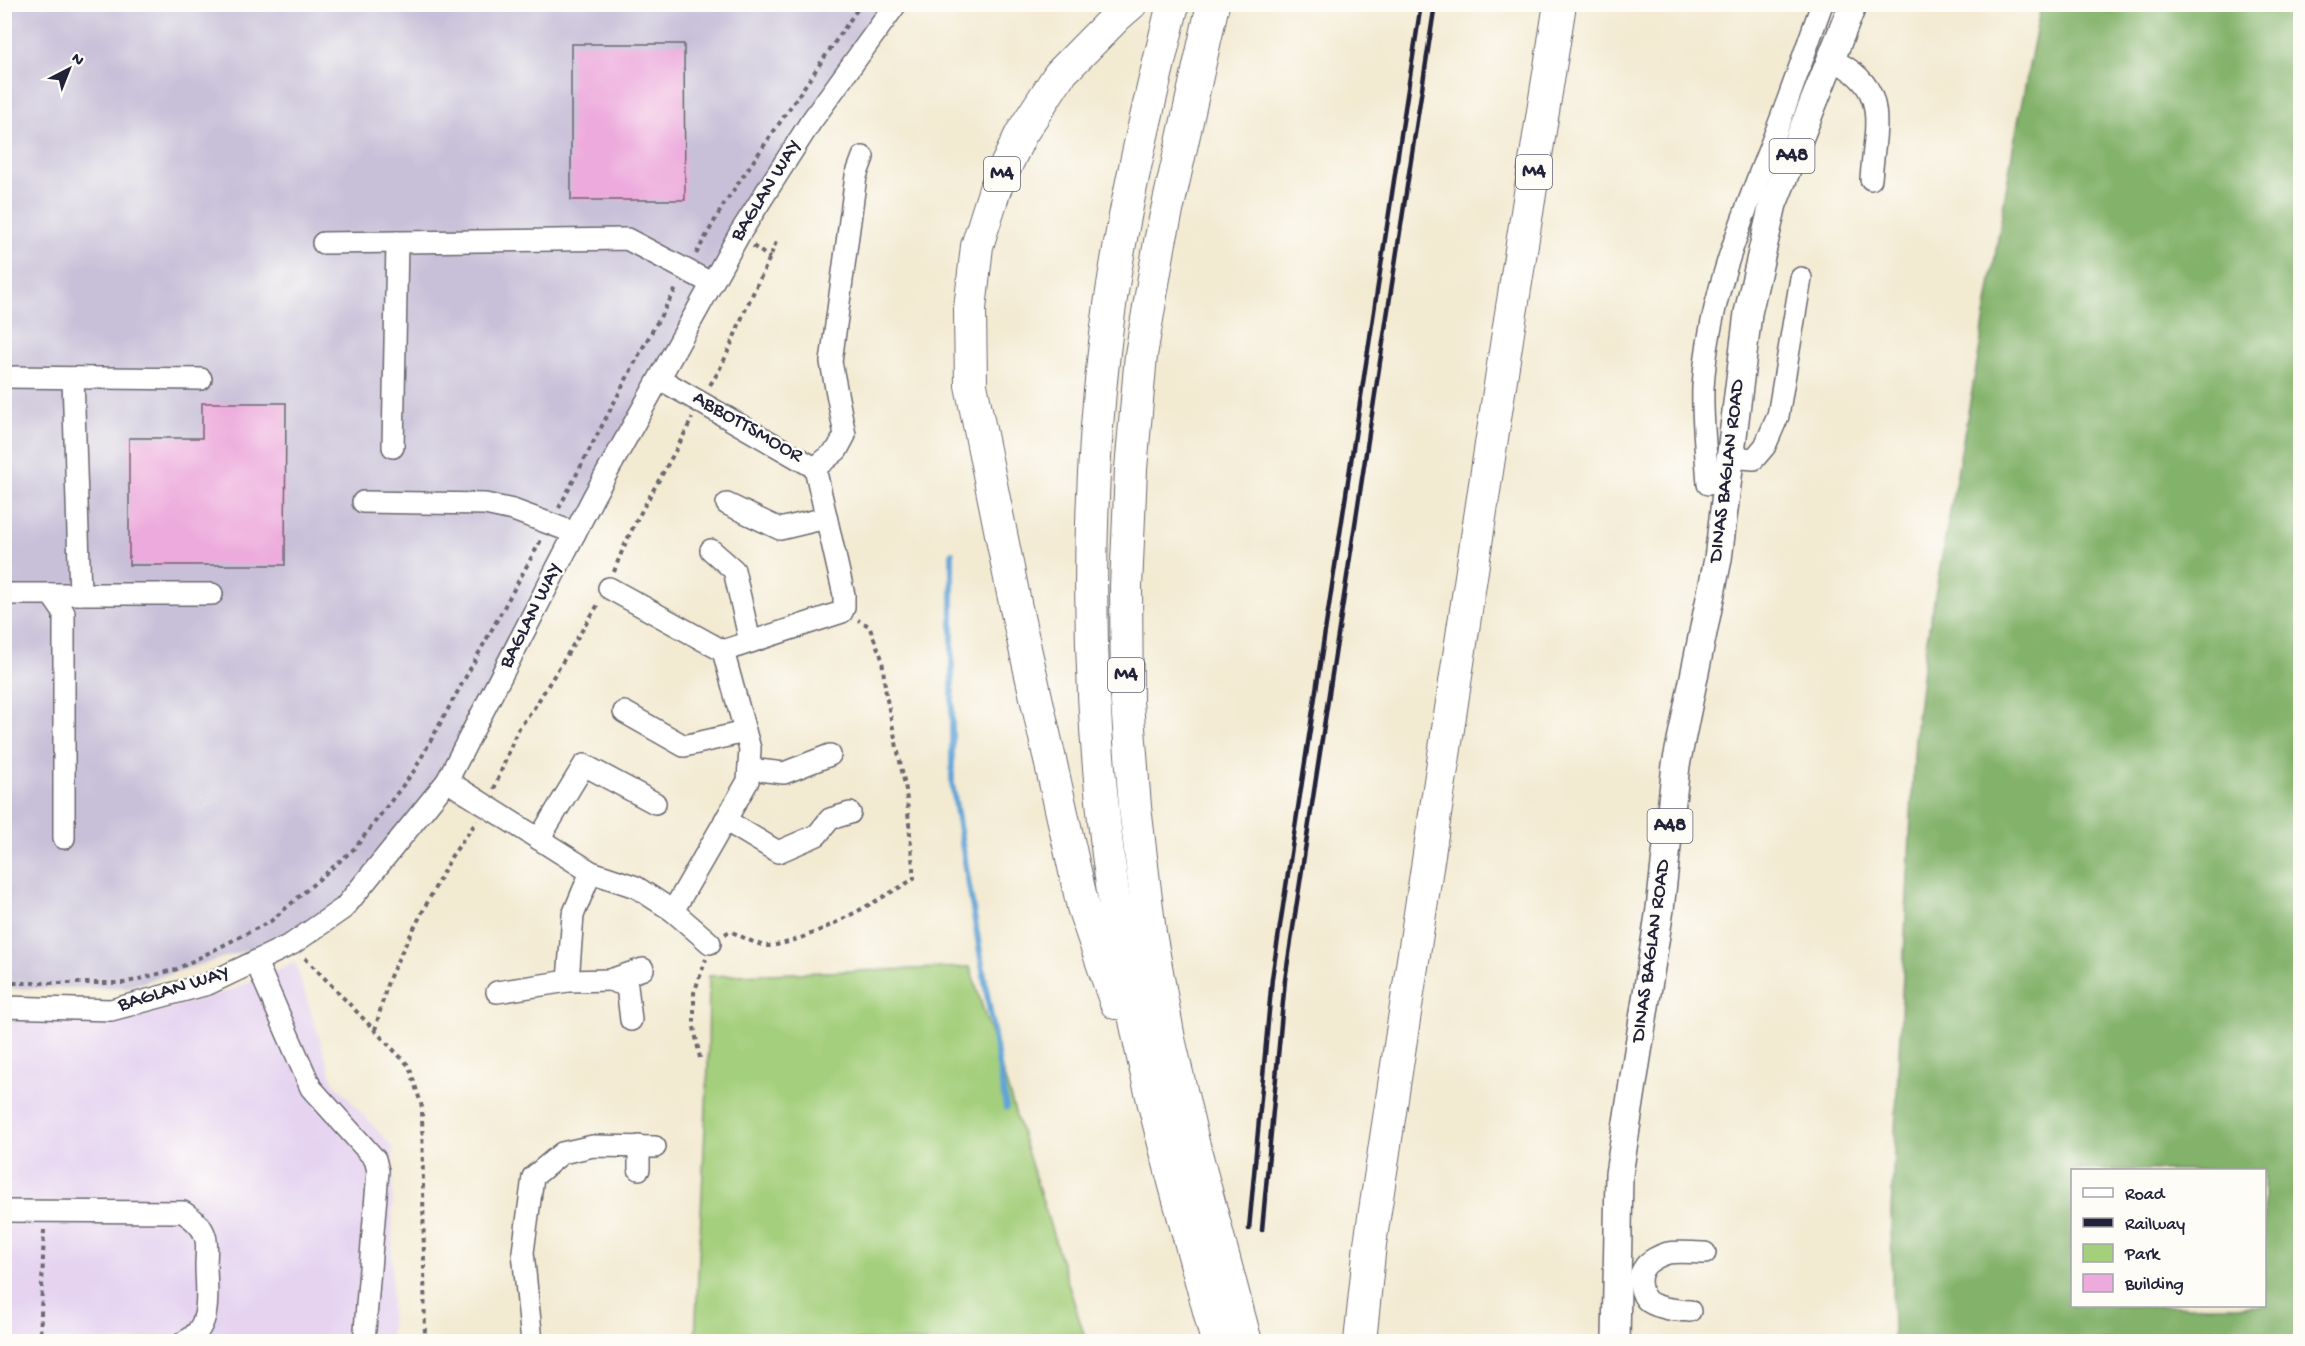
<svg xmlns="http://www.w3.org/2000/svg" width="2305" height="1346" font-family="'Gochi Hand',sans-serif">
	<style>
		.built { fill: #e5d3f0 }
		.industrial { fill: #c7c0d8 }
		.green { fill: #a4cf7b; stroke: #63785b; stroke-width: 1.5 }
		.forest { fill: #83b26b; stroke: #526a53; stroke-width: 1.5; fill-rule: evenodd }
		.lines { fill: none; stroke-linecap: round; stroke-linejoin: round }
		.stream { stroke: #60a4d5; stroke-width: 6 }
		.building { fill: #edabdd }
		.minor-casing { stroke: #6b6870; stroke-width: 24 }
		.major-casing { stroke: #6b6870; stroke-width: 30 }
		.highway-casing { stroke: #6b6870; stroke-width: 34 }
		.path { stroke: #6b6870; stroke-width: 4; stroke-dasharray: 4.5 4.5; stroke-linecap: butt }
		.minor { stroke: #fff; stroke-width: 21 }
		.major { stroke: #fff; stroke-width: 27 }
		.highway { stroke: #fff; stroke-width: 32 }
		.rail { stroke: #22223b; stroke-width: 4.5 }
		.labels { text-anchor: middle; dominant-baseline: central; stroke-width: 5; stroke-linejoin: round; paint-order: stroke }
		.shield { fill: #fdfcf7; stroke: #646373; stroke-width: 1.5 }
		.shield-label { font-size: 20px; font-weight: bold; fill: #22223b }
		.street-label { font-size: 21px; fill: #22223b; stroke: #fdfcf7 }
	</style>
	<rect width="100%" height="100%" fill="#fdfcf7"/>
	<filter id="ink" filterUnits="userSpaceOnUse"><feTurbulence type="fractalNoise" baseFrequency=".0167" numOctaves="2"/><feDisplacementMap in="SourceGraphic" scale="12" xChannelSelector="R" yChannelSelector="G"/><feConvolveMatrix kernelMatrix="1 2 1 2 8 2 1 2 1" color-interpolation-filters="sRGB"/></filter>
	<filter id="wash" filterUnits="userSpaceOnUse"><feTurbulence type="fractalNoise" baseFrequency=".008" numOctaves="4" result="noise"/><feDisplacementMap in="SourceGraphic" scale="24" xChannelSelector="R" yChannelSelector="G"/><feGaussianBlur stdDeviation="1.35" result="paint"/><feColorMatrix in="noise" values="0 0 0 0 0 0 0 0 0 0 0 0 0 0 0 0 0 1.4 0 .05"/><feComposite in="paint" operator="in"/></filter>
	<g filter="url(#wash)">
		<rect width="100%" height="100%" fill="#f3ead2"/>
		<polygon class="built" points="295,962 333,1081 393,1148 391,1341 5,1341 4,1021 136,1017 229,991"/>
		<polygon class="industrial" points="4,5 896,5 810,123 447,781 344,908 255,948 127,987 5,989"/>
		<polygon class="green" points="970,967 1086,1341 695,1341 708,1066 709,976"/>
		<path class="forest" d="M2041,5H2300V1341H1893L1891,1212L1915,737L1925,650L1979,352L2013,148ZM2072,1170H2264V1306H2072Z"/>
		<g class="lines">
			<polyline class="stream" points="952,553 952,783 1006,1108"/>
		</g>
		<g id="blocks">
			<g class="building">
				<polygon points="571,44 684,44 685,200 571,200"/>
				<polygon points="202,403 286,403 285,565 129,565 129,438 202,438"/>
			</g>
		</g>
	</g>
	<g filter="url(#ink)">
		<use href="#blocks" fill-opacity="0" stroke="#6b6870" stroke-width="1.5"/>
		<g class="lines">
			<defs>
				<g id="minor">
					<path d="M1831,59C1891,87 1875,124 1871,179"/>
					<polyline points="323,243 627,239 711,283"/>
					<polyline points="4,377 201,379"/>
					<polyline points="73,378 80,594"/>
					<polyline points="393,447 397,242"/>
					<polyline points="1730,457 1754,459 1765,446 1778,416 1801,278"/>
					<polyline points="815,468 837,450 845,435 831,362 856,176 863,157"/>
					<path d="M1708,484C1706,453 1702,420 1703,388C1708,298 1743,217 1775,134C1792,91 1806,48 1822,4"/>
					<polyline points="363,502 485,504 513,510 575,533"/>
					<polyline points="727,504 780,529 826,518"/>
					<polyline points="711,550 734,570 750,642"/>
					<polyline points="609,588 723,651"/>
					<polyline points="4,594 212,594"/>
					<polyline points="51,594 64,613 64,838"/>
					<polyline points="624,712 684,746 745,732"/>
					<polyline points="749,769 784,773 830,755"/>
					<polyline points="447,781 591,872 636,887 673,911 748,781 750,749 723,651 842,612 844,607 844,595 815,468 660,379"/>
					<polyline points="725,820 778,852 817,835 830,819 850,813"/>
					<polyline points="539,839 584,765 655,803"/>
					<polyline points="673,911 710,943"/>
					<polyline points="256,962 311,1088 375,1159 378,1171 364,1342"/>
					<polyline points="568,981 573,915 591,872"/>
					<polyline points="497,992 568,981 610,980"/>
					<polyline points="4,1007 111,1010 208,984 292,944 344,908 447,781 594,496 740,233 810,123 896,4"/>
					<polyline points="631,1020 627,986 610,980 643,969"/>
					<polyline points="639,1146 639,1169"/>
					<path d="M4,1211L183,1212C192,1218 202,1225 205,1236C208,1244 206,1256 206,1265C206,1291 214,1328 184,1342"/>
					<path d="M1690,1311C1677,1310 1660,1309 1649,1302C1640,1295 1637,1277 1644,1268C1648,1261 1660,1255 1668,1253C1679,1251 1693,1253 1705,1253"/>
					<polyline points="532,1342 523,1252 533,1177 562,1153 593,1146 655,1147"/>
				</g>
				<polyline id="major" points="1616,1342 1619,1174 1660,909 1676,765 1718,559 1748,313 1773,204 1853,4"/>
				<g id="highway">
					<path d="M1173,4C1145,119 1117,235 1104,352C1078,582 1092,819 1140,1044C1161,1144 1192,1242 1217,1342"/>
					<polyline points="1213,4 1160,242 1141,355 1131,469 1126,587 1127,702 1135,807 1150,933 1169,1039 1193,1142 1246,1342"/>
					<polyline points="1116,1003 1083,907 1016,608 971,385 970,309 977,246 995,189 1021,134 1059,75 1116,17 1131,4"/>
					<polyline points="1360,1342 1370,1244 1507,339 1560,4"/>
				</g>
			</defs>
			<use href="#minor" class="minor-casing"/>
			<use href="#major" class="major-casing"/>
			<use href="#highway" class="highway-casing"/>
			<g class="path">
				<polyline points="753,246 770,258"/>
				<polyline points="696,254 724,204 861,4"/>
				<path d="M710,385C727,360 735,332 748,304C758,282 769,262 777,239"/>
				<polyline points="559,508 641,351 677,287"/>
				<path d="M614,572C633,517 668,470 692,418"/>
				<polyline points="494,789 517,731 534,708 599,603"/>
				<path d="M725,934L730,931C741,936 758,946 769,946C810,942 877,900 914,879L906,790L886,695L882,659L869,626L858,620"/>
				<polyline points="305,958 409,1066 422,1107 425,1342"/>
				<polyline points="4,983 124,983 177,969 271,921 355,848 414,771 541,540"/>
				<polyline points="375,1030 388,981 400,955 451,857 477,821"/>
				<polyline points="700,1058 694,1027 694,993 706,959"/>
				<polyline points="40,1342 44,1230"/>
			</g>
			<use href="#minor" class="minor"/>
			<use href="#major" class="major"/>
			<use href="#highway" class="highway"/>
			<g class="rail">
				<polyline points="1249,1229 1272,978 1421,4"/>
				<polyline points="1262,1230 1285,980 1435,4"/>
			</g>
		</g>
	</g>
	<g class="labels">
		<g class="shield">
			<rect x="1769.5" y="139" width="45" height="34" rx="4.5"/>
			<rect x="1516" y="155" width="36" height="34" rx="4.5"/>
			<rect x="984" y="157" width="36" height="34" rx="4.5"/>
			<rect x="1108" y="658" width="36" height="34" rx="4.5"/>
			<rect x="1647.5" y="809" width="45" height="34" rx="4.5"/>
		</g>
		<g class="shield-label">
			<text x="1792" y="156">A48</text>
			<text x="1534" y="172">M4</text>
			<text x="1002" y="174">M4</text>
			<text x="1126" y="675">M4</text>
			<text x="1670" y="826">A48</text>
		</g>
		<g class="street-label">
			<text transform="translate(767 191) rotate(-58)">BAGLAN WAY</text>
			<text transform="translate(747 428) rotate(30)">ABBOTTSMOOR</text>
			<text transform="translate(1728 471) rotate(-83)">DINAS BAGLAN ROAD</text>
			<text transform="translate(532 616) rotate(-63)">BAGLAN WAY</text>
			<text transform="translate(1652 951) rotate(-82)">DINAS BAGLAN ROAD</text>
			<text transform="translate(174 990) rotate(-17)">BAGLAN WAY</text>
		</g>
	</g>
	<rect width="2305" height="1346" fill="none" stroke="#fdfcf7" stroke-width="24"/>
	<rect x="2071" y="1169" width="195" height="138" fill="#fdfcf7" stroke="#a5a5ac" stroke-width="1.5"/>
	<rect x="2083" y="1188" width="30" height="9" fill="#ffffff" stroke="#a5a5ac" stroke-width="1.5"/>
	<text x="2125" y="1199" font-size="18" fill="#22223b">Road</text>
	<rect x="2083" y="1218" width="30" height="9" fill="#22223b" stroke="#a5a5ac" stroke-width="1.5"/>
	<text x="2125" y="1229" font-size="18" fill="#22223b">Railway</text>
	<rect x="2083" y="1244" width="30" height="18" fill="#a4cf7b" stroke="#a5a5ac" stroke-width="1.5"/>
	<text x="2125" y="1259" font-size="18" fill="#22223b">Park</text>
	<rect x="2083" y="1274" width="30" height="18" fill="#edabdd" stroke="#a5a5ac" stroke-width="1.5"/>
	<text x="2125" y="1289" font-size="18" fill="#22223b">Building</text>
	<g transform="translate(69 69) rotate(42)" stroke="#fdfcf7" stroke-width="4.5" paint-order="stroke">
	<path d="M0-4.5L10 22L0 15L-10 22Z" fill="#22223b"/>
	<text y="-9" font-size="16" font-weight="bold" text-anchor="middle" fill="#22223b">N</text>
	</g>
</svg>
